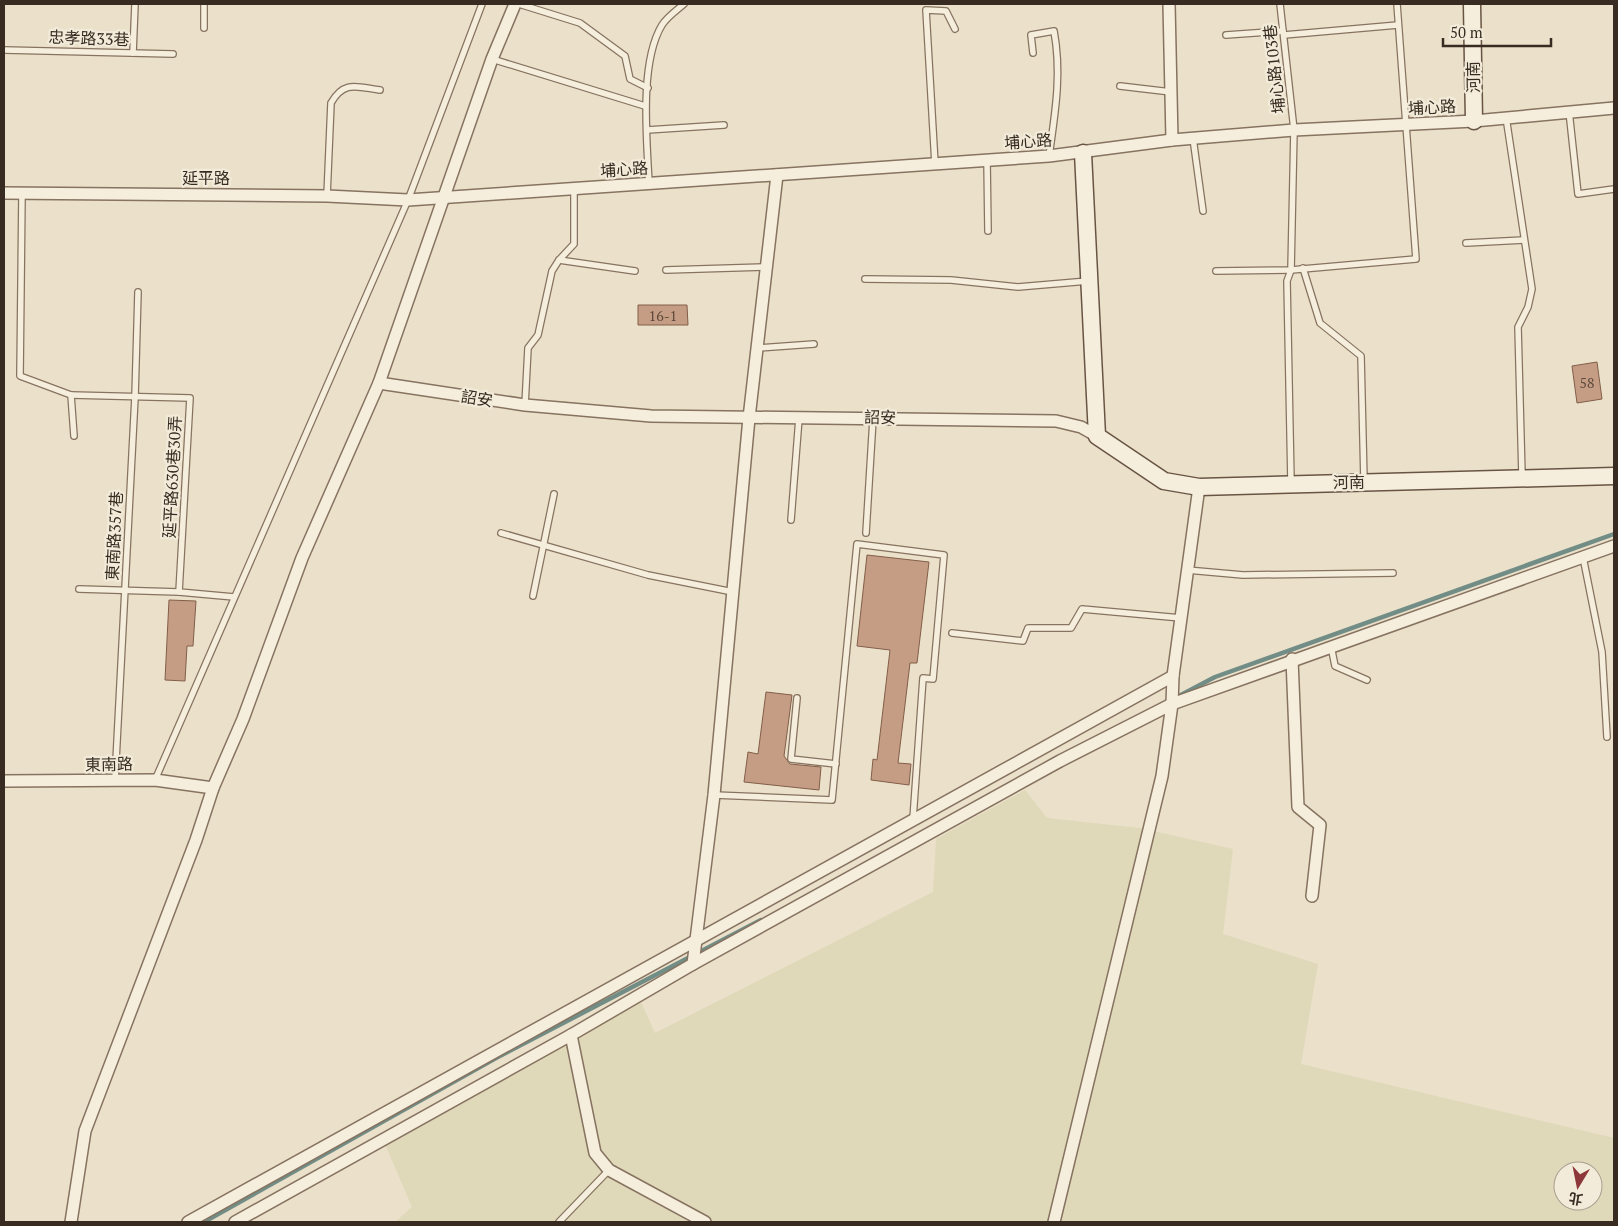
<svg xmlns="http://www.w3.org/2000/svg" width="1618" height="1226" font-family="'PT Serif','Noto Sans TC',serif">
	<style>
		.farmland { fill: #dfd8b9; fill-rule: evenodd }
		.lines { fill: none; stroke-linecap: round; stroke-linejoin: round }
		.stream { stroke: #718d86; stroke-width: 4.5 }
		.building { fill: #c59d84; stroke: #825e49 }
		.lane-casing { stroke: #867360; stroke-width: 8 }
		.street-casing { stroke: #867360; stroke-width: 14 }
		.secondary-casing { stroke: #685443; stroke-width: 19 }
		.lane { stroke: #f6eedd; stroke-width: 5.5 }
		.street { stroke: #f6eedd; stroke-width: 11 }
		.secondary { stroke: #f6eedd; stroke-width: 16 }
		.labels { text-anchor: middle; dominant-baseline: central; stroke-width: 4.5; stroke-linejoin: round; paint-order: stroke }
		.number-label { font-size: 14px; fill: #5b483a }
		.street-label { font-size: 16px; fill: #382c22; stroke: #f3ebd9 }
	</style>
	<rect width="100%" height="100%" fill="#ebe0ca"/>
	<path class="farmland" d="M1025,790L1047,818L1140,828L1233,849L1223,934L1318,964L1301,1064L1614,1138V1222H395L412,1207L382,1137L638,995L655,1033L933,892L936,839ZM1563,1171H1593V1201H1563Z"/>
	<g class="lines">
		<g class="stream">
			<polyline points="1177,697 1215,677 1614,534"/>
			<polyline points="204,1222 496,1058 761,920"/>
		</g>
	</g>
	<g class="building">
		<polygon points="638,305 687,305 688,325 638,325"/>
		<polygon points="1597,362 1602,399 1577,403 1572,366"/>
		<polygon points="867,555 929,562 917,663 910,663 898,763 911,764 909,785 871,780 873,759 877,760 890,650 857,646"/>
		<polygon points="169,600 196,601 193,646 187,646 185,681 165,680"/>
		<polygon points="766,692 792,695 784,756 790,764 821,767 819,790 744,782 748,752 758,754"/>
	</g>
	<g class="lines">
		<defs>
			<g id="lane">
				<polyline points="519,4 580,23 625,56 630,79 648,88"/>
				<polyline points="1280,4 1294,130 1291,270 1287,281 1291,482"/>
				<polyline points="204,28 204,4"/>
				<polyline points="1226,35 1283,31"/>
				<polyline points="1284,35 1398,25"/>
				<polyline points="4,50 173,54"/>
				<polyline points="133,53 135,4"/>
				<path d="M1033,53L1031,35L1054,31C1062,74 1055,114 1049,156"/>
				<polyline points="492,59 645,106"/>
				<polyline points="1120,86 1171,92"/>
				<polyline points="1569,111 1578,194 1614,189"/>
				<polyline points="1506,117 1532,289 1528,307 1518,327 1522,476"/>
				<polyline points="647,130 724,125"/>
				<polyline points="1193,138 1203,211"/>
				<polyline points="987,160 988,231"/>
				<polyline points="935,164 926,10 946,11 955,29"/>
				<path d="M649,184C647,141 639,63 662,25C667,17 677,10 684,4"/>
				<polyline points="22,193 20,376 71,395 74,436"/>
				<path d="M327,196L331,103C344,80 357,87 380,90"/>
				<polyline points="1466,243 1524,240"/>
				<polyline points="559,260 635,271"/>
				<polyline points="1303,268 1320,323 1361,356 1364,481"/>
				<polyline points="666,270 766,267"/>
				<polyline points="1216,271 1291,270 1416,259 1397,4"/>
				<polyline points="865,279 951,280 1018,287 1088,281"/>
				<polyline points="757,348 814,344"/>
				<polyline points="71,395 190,398 179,592 234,597"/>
				<polyline points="525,405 528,348 538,335 552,271 559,260 574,244 574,188"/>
				<polyline points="791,520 799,418"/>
				<polyline points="501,533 648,575 733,592"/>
				<polyline points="866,533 873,419"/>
				<polyline points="1583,557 1602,652 1607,737"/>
				<polyline points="1187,570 1243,575 1393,573"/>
				<polyline points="79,589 179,592"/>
				<polyline points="533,596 554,494"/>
				<polyline points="952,633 1023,641 1028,628 1071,628 1082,609 1181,618"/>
				<polyline points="1331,646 1335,666 1367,680"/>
				<polyline points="797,698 791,759 836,764"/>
				<polyline points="115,780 135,397 138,292"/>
				<polyline points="155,780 408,200 482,4"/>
				<polyline points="714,795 832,800 857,544 944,555 933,679 923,678 913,819"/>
				<polyline points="559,1222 609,1170"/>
			</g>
			<g id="street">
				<polyline points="1169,4 1172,140"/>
				<polyline points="4,193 327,196 408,200 1049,156 1172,140 1294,130 1474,121 1614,108"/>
				<polyline points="379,383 525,405 651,416 1056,421 1081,427 1097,436"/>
				<polyline points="1292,659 1298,807 1320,825 1312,896"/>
				<polyline points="4,781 155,780 213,788"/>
				<polyline points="693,964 714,795 749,418 777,175"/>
				<polyline points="571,1035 595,1153 609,1170 705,1222"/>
				<polyline points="71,1222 85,1131 196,840 213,788 243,719 302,558 379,383 492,59 515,4"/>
				<polyline points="188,1222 1173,676"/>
				<polyline points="235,1222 571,1035 693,964 1060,761 1172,704 1614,546"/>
				<polyline points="1054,1222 1162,776 1172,704 1173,676 1199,487"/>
			</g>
			<g id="secondary">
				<polyline points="1472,4 1474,121"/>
				<polyline points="1083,153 1097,436 1164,481 1199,487 1614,476"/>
			</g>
		</defs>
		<use href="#lane" class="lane-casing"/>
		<use href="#street" class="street-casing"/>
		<use href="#secondary" class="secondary-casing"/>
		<use href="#lane" class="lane"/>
		<use href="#street" class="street"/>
		<use href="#secondary" class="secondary"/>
	</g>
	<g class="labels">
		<g class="number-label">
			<text x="663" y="315">16-1</text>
			<text x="1587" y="382">58</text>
		</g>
		<g class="street-label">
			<text transform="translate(89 38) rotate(2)">忠孝路33巷</text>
			<text transform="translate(1274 69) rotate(-96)">埔心路103巷</text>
			<text transform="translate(1473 77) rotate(-91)">河南</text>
			<text transform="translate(1432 107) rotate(-3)">埔心路</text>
			<text transform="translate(1028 141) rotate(-4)">埔心路</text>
			<text transform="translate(624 169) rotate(-4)">埔心路</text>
			<text x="206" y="178">延平路</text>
			<text transform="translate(477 398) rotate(9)">詔安</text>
			<text transform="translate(880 417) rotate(1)">詔安</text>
			<text transform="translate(172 477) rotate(-87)">延平路630巷30弄</text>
			<text transform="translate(1349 482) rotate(-1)">河南</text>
			<text transform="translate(114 536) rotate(-87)">東南路357巷</text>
			<text transform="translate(109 764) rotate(-1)">東南路</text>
		</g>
	</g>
	<rect width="1618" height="1226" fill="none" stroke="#382c22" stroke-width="10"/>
	<g transform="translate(1578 1186) rotate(190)"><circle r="24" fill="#f3ebd9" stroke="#a89f90"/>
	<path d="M0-4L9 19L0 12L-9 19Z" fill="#8e373a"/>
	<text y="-8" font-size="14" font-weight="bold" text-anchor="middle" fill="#382c22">北</text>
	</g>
	<path d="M1443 38v8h108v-8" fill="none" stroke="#382c22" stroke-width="2.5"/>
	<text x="1450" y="38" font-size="15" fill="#382c22" stroke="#f3ebd9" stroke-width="4" paint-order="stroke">50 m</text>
</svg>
